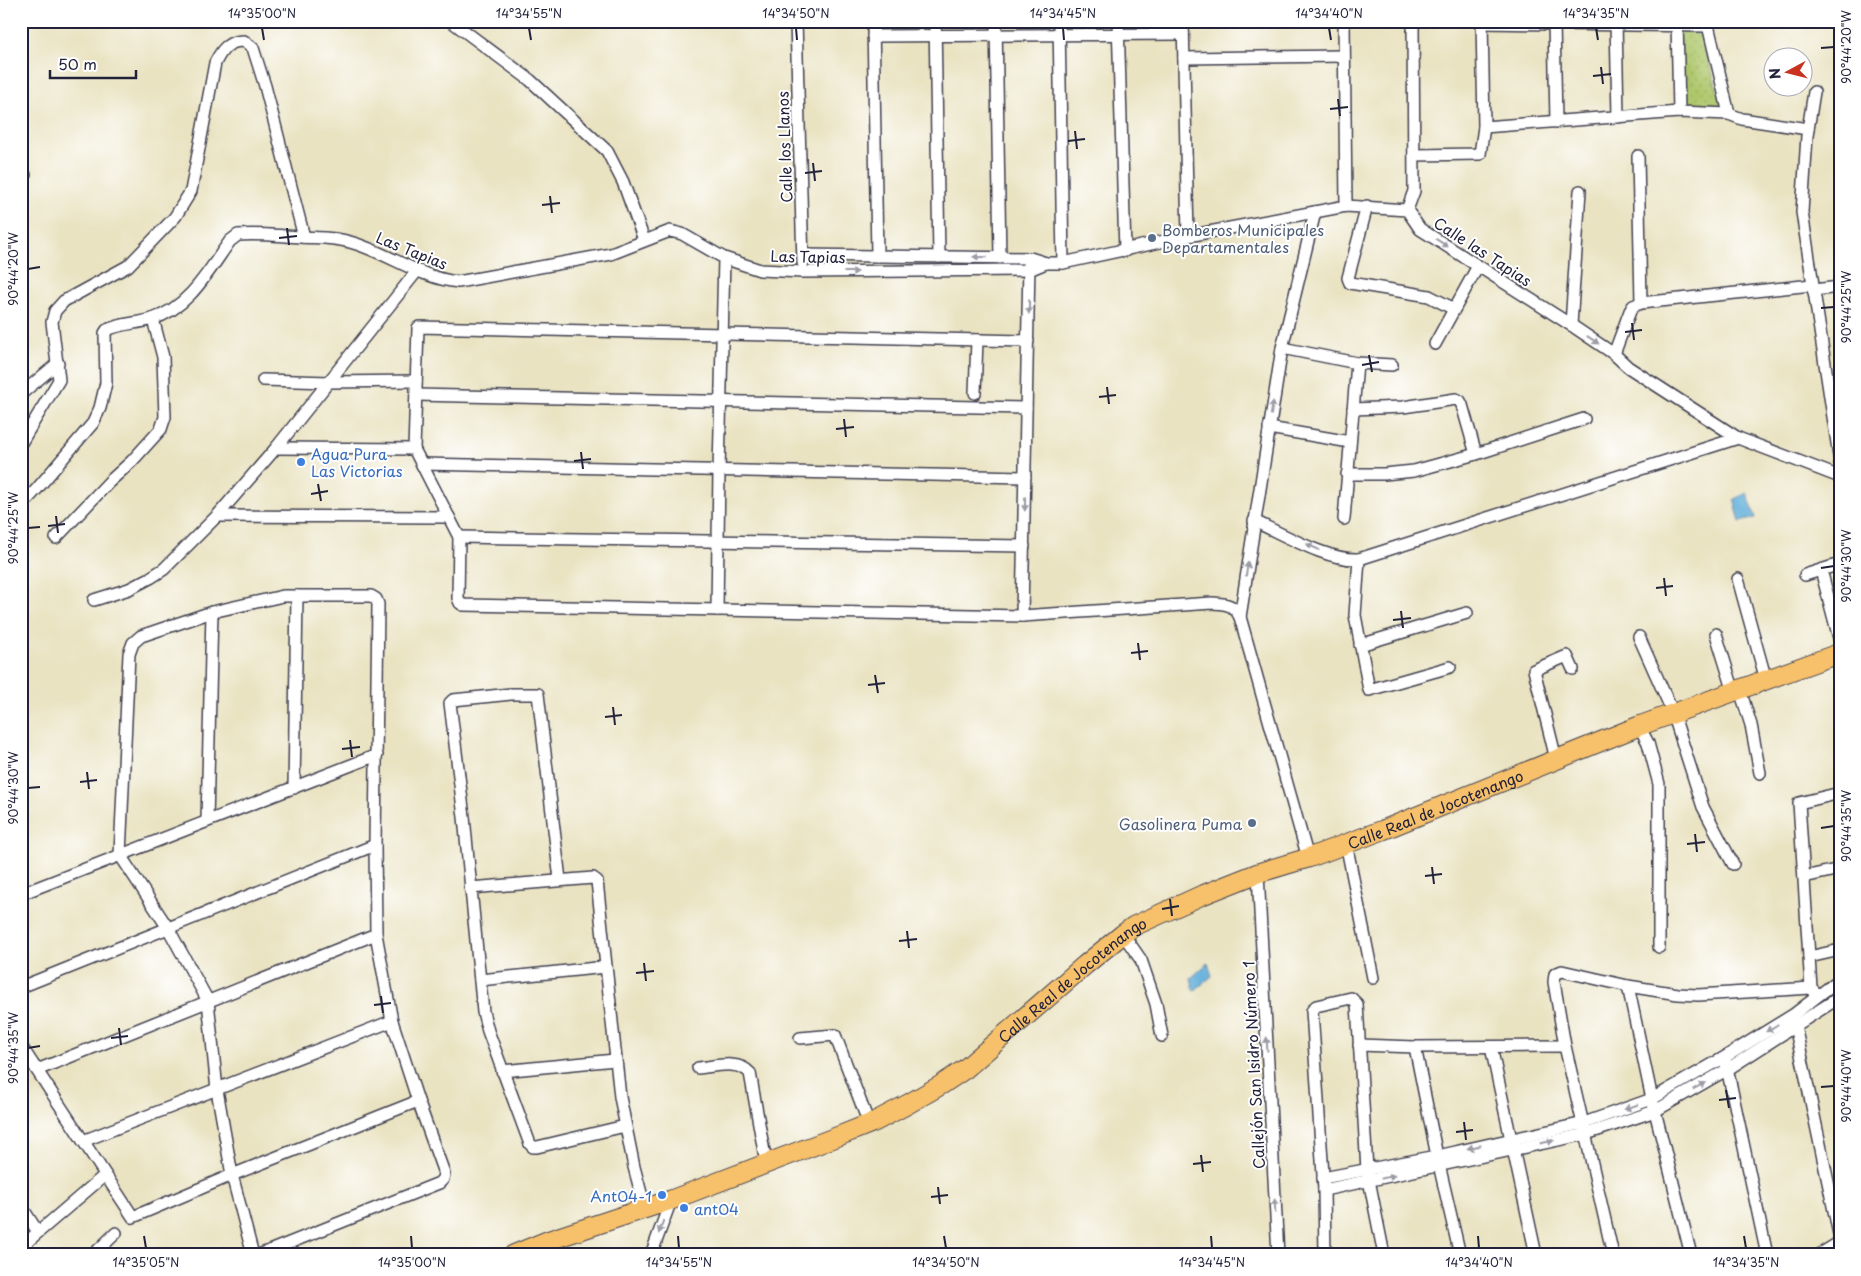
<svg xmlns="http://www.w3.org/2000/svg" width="1861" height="1276" font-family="'Playpen Sans',sans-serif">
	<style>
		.park { fill: url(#park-dots); stroke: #687454 }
		.water { fill: #5eadd8; stroke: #40688a }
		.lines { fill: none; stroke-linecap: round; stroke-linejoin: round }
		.street-casing { stroke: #403f4f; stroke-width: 14 }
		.primary-casing { stroke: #403f4f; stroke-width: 21 }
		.street { stroke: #fff; stroke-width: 11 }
		.primary { stroke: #f7c06b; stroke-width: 19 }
		.oneway { fill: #9c9ca7 }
		.ticks { fill: none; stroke: #22223b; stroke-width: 2 }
		.service-dot { fill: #5c6f8a; stroke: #fff; stroke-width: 2 }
		.shop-dot { fill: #3f7fe0; stroke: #fff; stroke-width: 2 }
		.labels { text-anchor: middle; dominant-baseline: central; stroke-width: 4; stroke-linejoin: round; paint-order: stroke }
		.street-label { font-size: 15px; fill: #22223b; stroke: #fff }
		.service-label { font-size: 15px; fill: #4e5e75; stroke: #fff; text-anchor: start }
		.shop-label { font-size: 15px; fill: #366cbe; stroke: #fff; text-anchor: start }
		.neatline { fill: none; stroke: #22223b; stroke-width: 2 }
		.ticks-label { font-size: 12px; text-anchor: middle; fill: #22223b }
	</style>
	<defs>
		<pattern id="park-dots" width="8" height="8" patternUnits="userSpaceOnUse" patternTransform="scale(1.25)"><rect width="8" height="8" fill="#afc76c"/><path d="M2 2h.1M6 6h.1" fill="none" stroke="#96ab5e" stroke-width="1.8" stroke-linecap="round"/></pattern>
	</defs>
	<rect width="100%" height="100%" fill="#fff"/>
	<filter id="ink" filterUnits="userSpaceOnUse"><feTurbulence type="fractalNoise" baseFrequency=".02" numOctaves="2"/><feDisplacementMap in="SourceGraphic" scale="10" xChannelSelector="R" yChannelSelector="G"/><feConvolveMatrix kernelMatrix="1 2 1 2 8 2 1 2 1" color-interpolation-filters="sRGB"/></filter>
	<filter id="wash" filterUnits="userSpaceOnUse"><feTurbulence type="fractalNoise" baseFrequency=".0096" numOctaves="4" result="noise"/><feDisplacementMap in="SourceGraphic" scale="20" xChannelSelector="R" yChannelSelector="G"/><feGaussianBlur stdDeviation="1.12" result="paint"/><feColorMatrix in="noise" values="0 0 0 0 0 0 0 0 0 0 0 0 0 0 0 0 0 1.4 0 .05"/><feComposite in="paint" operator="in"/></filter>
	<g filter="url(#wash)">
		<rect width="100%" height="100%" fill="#eae3c2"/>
		<polygon class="park" points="1679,30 1701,35 1723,109 1682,106"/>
		<g class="water">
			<polygon points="1747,493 1756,518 1740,522 1734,499"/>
			<polygon points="1208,963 1212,976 1194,991 1191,978"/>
		</g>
	</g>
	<g filter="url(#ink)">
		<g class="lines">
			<defs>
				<g id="street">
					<polyline points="451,21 530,80 607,151 623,182 644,240"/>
					<polyline points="796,21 803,263"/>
					<polyline points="873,21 877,256"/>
					<polyline points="935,21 939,257"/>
					<polyline points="996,21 1000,258"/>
					<polyline points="1059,21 1063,263"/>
					<polyline points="1118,21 1125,251"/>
					<polyline points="1183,21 1188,236"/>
					<polyline points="1344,21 1346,206"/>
					<polyline points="1554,21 1556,122"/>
					<polyline points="1616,21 1618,117"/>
					<polyline points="1677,21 1679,112"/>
					<polyline points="1707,21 1729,114"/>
					<polyline points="1482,23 1707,26"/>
					<polyline points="873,36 1183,34"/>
					<polyline points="1184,58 1344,56"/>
					<polyline points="1814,92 1807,136 1802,212 1840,463"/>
					<polyline points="1484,127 1679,112 1729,114 1742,119 1808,129"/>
					<polyline points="1414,155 1480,154 1484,127 1482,21"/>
					<polyline points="1638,156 1641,303"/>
					<polyline points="21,179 25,175"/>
					<polyline points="1367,206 1348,278 1350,283 1429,296 1454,309"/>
					<polyline points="1407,210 1414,191 1413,21"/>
					<polyline points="803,255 1030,258 1046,263 1063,263 1188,236 1346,206 1407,210 1420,229 1571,325 1614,354 1628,367 1738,438 1840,477"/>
					<polyline points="1813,290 1840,287"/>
					<polyline points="1571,325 1580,191"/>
					<path d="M1028,341L419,327L418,328L414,449L459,537L458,598L460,603L463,605L1022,616L1212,603C1225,604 1233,603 1240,617L1308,858"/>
					<polyline points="1435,344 1478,266"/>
					<polyline points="1282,348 1357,363 1392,365"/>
					<polyline points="1614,354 1630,311 1633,306 1641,303 1812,285"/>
					<polyline points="263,380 329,382 416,381"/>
					<polyline points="975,393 977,340"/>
					<polyline points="21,394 58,363"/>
					<polyline points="416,395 1026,408"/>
					<polyline points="1353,409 1403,407 1456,399 1460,401 1462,405 1476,454"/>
					<polyline points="1269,428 1350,442"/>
					<path d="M21,443L59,380L52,322L55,311L64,301L128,266L175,217L191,191L215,63C222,49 228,41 244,41L253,48L265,86L304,237"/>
					<polyline points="276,448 414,449"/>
					<polyline points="422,464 1025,477"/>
					<polyline points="1347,474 1384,474 1414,471 1476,454 1584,419"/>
					<path d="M21,506L36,490L93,423L100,408L106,383L105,333L107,330C121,323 137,324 152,319C189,308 209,270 230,241L238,235C259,233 280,236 300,237C317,238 334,237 350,242C387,252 419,278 458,282L611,254L670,231L682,234L724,258L760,270L803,272L1029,270L1046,263"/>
					<polyline points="217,516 449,517"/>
					<polyline points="1344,519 1357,363"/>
					<path d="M1254,521C1283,534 1328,561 1359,559L1738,438"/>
					<polyline points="459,537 1024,546"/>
					<polyline points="56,538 109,482 132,461 161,429 165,417 163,357 153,319"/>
					<polyline points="1359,559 1355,615 1369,690 1450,667"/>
					<polyline points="1821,570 1840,642"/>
					<polyline points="1805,575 1840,564"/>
					<polyline points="1738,579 1766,680"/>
					<polyline points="94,600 129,589 150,578 164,569 217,516 276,448 417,271"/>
					<polyline points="717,610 719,471 724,258"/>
					<polyline points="1022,616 1029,265"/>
					<polyline points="1240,617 1282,348 1315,212"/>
					<polyline points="1716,634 1734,692"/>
					<polyline points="1639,637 1673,713 1703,807 1733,864"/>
					<polyline points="1360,645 1467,613"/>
					<polyline points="1740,690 1751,725 1760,773"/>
					<polyline points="1639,726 1648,743 1659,784 1659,947"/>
					<polyline points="1556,759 1534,670 1567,656 1573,669"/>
					<polyline points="294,788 297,596"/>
					<polyline points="207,821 212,612"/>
					<polyline points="1346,843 1373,978"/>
					<polyline points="1258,873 1278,1255"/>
					<polyline points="1804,877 1840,869"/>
					<polyline points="560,880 538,694 511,694 453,700 450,703 464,817 483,1012 488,1031 530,1144 533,1147 537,1147 625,1126"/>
					<polyline points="470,888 593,878 597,881 620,1097 634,1167 645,1208"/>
					<polyline points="21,894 377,755"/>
					<polyline points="1123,934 1141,960 1156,1004 1162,1036"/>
					<polyline points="1809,957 1840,950"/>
					<polyline points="480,980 606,967"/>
					<polyline points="1628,986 1652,1099 1691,1255"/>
					<polyline points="21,987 375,845"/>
					<polyline points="1815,992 1811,988 1799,803 1840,793"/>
					<polyline points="1794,1021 1840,1239"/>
					<polyline points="800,1038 835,1035 869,1124"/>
					<polyline points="1359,1045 1415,1047 1565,1046"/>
					<polyline points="21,1046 133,1217 232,1175 418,1101"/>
					<polyline points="1415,1047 1437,1156 1460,1255"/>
					<polyline points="1491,1047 1536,1255"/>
					<polyline points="1726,1063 1767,1255"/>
					<path d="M698,1068C713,1067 738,1059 750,1073L766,1163"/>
					<polyline points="37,1070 376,934"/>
					<polyline points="502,1071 615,1060"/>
					<polyline points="83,1141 392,1021"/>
					<polyline points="1323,1178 1437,1156 1584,1123 1652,1099 1725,1057 1793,1015 1840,979"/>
					<polyline points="1324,1190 1586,1134 1655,1111 1728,1069 1840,997"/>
					<polyline points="21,1206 38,1232"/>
					<polyline points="21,1247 105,1175"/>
					<polyline points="93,1255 116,1233"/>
					<polyline points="253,1255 232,1175 217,1090 208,1001 168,928 120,855 129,654 133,643 141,636 212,612 283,596 371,596 376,599 378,604 375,845 376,934 392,1021 418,1101 444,1173 443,1179 439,1183 259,1255"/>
					<polyline points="651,1255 671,1200"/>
					<polyline points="1325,1255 1324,1190 1312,1011 1316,1006 1351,998 1357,1004 1367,1170 1384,1255"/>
					<polyline points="1613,1255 1565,1046 1554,982 1555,974 1562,971 1628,986 1678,994 1698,995 1811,988"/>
					<polyline points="1819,1255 1840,1242"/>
				</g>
				<g id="primary">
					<path id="s1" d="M513,1255L547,1241L671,1200L839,1136L874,1122L908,1104L941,1085L965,1069L1085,965L1123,934L1134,926L1200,896L1258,873L1308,858L1383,830L1639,726L1840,653"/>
				</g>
			</defs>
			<use href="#street" class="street-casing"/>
			<use href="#primary" class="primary-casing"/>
			<use href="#street" class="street"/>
			<use href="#primary" class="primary"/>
		</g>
		<defs><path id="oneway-solid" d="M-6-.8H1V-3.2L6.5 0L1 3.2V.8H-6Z" transform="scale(1.25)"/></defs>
		<g class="oneway">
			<use href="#oneway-solid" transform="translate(1442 243) rotate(33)"/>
			<use href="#oneway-solid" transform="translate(980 257) rotate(-179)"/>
			<use href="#oneway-solid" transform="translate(851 272)"/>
			<use href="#oneway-solid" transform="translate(1029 307) rotate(91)"/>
			<use href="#oneway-solid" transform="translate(1593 340) rotate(34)"/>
			<use href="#oneway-solid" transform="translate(1272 408) rotate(-81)"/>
			<use href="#oneway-solid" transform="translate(1025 504) rotate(91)"/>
			<use href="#oneway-solid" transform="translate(1313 547) rotate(-155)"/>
			<use href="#oneway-solid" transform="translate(1247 569) rotate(-81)"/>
			<use href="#oneway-solid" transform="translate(1772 1028) rotate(148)"/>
			<use href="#oneway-solid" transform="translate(1267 1044) rotate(-93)"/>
			<use href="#oneway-solid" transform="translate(1699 1086) rotate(-30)"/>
			<use href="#oneway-solid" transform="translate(1631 1107) rotate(161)"/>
			<use href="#oneway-solid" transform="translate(1547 1142) rotate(-12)"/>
			<use href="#oneway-solid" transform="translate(1474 1147) rotate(167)"/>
			<use href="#oneway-solid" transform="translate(1388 1177) rotate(-13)"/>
			<use href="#oneway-solid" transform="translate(1275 1206) rotate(-93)"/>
			<use href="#oneway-solid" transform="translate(661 1227) rotate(110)"/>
		</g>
	</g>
	<path class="ticks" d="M262,28L264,40M529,28L531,40M796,28L797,40M1063,28L1064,40M1329,28L1331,40M1596,28L1598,40M1821,48L1834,47M1601,67L1603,84M1593,76L1611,74M1338,99L1340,116M1330,109L1348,107M1075,131L1077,149M1068,141L1085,139M813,163L815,181M805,173L822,171M550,196L552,213M542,205L560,203M287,228L289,245M279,238L297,236M28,269L40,267M1821,308L1834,307M1632,323L1634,340M1625,332L1642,330M1369,355L1372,372M1362,365L1379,362M1107,387L1109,404M1099,397L1116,395M844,419L846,437M836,429L854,427M581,452L583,469M574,461L591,459M318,484L321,501M311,494L328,491M56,516L58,533M48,526L65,524M28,528L40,527M1821,568L1834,566M1664,578L1666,596M1656,588L1673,586M1401,611L1403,628M1393,620L1411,618M1138,643L1140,660M1131,653L1148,651M875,675L878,693M868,685L885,683M613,707L615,725M605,717L622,715M350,740L352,757M342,749L360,747M87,772L89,789M80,782L97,780M28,788L40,787M1821,828L1834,826M1695,834L1697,852M1687,844L1705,842M1432,867L1434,884M1425,876L1442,874M1170,899L1172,916M1162,909L1179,906M907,931L909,948M899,941L917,939M644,963L646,981M636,973L654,971M381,996L383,1013M374,1005L391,1003M119,1028L121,1045M111,1038L128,1036M28,1048L40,1046M1821,1087L1834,1086M1726,1090L1729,1108M1719,1100L1736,1098M1464,1122L1466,1140M1456,1132L1473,1130M1201,1155L1203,1172M1193,1164L1211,1162M938,1187L940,1204M931,1197L948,1195M144,1236L146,1248M411,1236L412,1248M678,1236L679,1248M944,1236L946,1248M1211,1236L1212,1248M1478,1236L1479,1248M1744,1236L1746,1248"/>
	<g class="service-dot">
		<circle cx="1152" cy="238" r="5"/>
		<circle cx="1252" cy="823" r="5"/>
	</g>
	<g class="shop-dot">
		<circle cx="301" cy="462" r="5"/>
		<circle cx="662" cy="1195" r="5"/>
		<circle cx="684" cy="1208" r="5"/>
	</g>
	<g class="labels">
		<g class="street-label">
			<text transform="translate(784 147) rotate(-92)">Calle los Llanos</text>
			<text transform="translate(412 250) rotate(22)">Las Tapias</text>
			<text transform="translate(1483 251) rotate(33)">Calle las Tapias</text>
			<text transform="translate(808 256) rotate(1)">Las Tapias</text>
			<text stroke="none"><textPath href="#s1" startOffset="1035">Calle Real de Jocotenango</textPath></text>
			<text stroke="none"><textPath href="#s1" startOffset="630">Calle Real de Jocotenango</textPath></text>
			<text transform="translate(1253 1065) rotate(-93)">Callejón San Isidro Número 1</text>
		</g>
		<g class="service-label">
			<text x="1162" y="229">Bomberos Municipales<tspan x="1162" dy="17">Departamentales</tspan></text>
			<text x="1242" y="823" text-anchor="end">Gasolinera Puma</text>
		</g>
		<g class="shop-label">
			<text x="311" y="453">Agua Pura<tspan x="311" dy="17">Las Victorias</tspan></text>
			<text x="652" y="1195" text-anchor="end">Ant04-1</text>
			<text x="694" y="1208">ant04</text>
		</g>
	</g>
	<rect width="1861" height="1276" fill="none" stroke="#fff" stroke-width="55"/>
	<g transform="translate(1788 72) rotate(263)"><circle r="24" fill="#ffffff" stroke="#a7a7b1"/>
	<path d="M0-4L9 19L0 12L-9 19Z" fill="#c8321e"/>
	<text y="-8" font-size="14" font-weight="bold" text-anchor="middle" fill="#22223b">N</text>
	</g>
	<path d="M50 70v8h86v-8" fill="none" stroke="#22223b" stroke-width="2.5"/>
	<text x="58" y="70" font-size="15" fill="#22223b" stroke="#ffffff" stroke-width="4" paint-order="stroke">50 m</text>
	<rect x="28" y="28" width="1806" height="1220" class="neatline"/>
	<g class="ticks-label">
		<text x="262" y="18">14°35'00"N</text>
		<text x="529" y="18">14°34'55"N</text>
		<text x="796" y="18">14°34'50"N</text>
		<text x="1063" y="18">14°34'45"N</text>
		<text x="1329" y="18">14°34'40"N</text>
		<text x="1596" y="18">14°34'35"N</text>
		<text transform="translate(1847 47) rotate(-90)" y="4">90°44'20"W</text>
		<text transform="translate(14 269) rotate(-90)" y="4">90°44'20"W</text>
		<text transform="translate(1847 307) rotate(-90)" y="4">90°44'25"W</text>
		<text transform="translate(14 528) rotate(-90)" y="4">90°44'25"W</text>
		<text transform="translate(1847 566) rotate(-90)" y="4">90°44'30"W</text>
		<text transform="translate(14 788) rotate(-90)" y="4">90°44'30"W</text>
		<text transform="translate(1847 826) rotate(-90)" y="4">90°44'35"W</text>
		<text transform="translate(14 1048) rotate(-90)" y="4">90°44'35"W</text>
		<text transform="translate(1847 1086) rotate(-90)" y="4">90°44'40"W</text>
		<text x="146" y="1267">14°35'05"N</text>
		<text x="412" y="1267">14°35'00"N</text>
		<text x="679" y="1267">14°34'55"N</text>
		<text x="946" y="1267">14°34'50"N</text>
		<text x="1212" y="1267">14°34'45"N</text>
		<text x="1479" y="1267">14°34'40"N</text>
		<text x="1746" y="1267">14°34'35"N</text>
	</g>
</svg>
